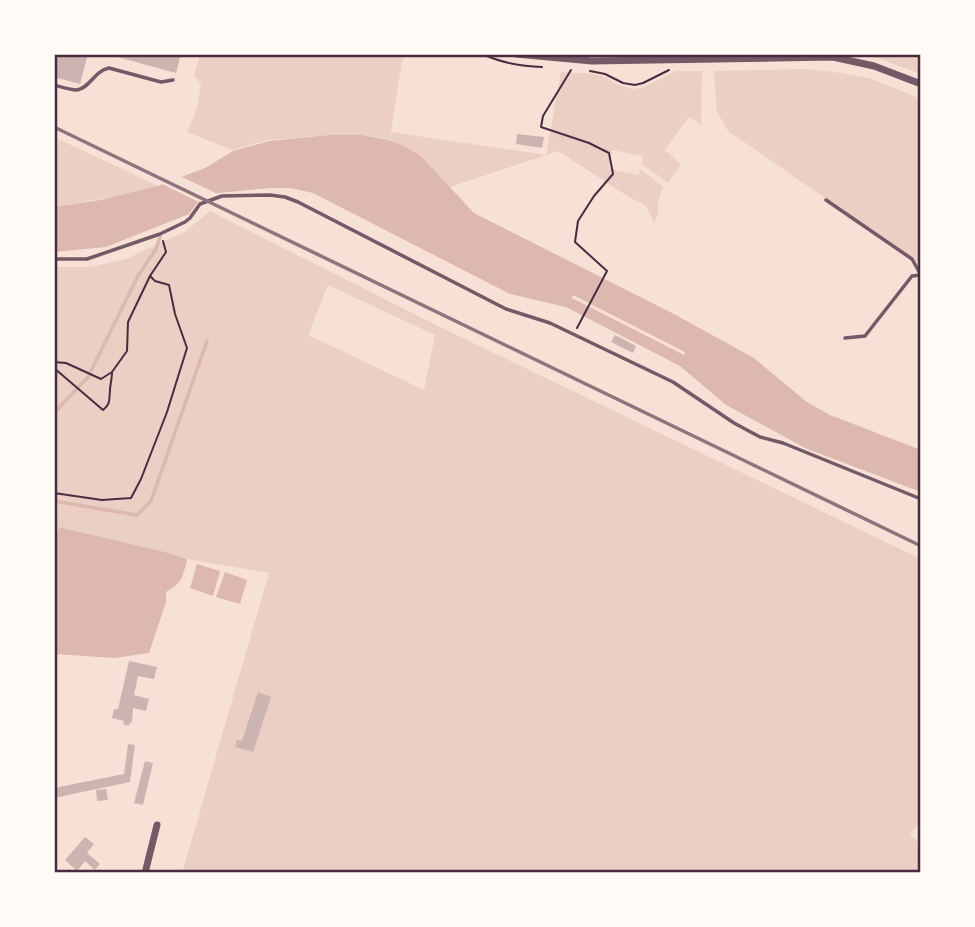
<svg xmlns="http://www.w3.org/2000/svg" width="975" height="927" font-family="'PT Sans Narrow',sans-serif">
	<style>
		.green { fill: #ebcfc5; fill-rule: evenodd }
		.water { fill: #dcb8b0; fill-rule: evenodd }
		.pier { fill: #f7e1d7 }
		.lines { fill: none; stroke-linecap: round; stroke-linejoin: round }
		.stream { stroke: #dcb8b0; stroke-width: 3.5 }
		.building { fill: #ccb4b1 }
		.path { stroke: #4a2c40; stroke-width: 2 }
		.service { stroke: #755966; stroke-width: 3.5 }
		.minor { stroke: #755966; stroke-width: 7 }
		.rail { stroke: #8f747c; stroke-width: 3.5 }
		.neatline { fill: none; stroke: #4a2c40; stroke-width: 2.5 }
	</style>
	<rect width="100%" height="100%" fill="#f7e1d7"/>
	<g class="green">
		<polygon points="200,54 406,54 402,61 391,132 546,155 561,72 592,74 606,77 618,85 633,89 644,87 676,71 702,71 701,125 689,117 665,150 681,164 668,183 642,164 643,156 612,150 609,169 639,175 640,169 663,187 658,202 658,214 654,223 646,206 629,197 558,151 547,155 450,187 421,156 389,139 362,135 329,135 268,140 232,150 187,132 197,108 201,84 194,76"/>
		<polygon points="866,54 921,54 921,74"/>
		<polygon points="806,69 842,73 872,79 921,99 921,258 918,262 728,131 717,112 714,71"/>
		<polygon points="54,137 158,186 135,193 54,207"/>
		<path d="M210,211L438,326L921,559V820L910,835L921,844V873H182L269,573L187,559L165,552L59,527L54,539V267H90L126,259L186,231ZM328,285L435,335L424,390L308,335Z"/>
	</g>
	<g class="water">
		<path d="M329,135H362L389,140L404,146L421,156L474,213L672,313L754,358L807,402L830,415L921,450V492L805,448L726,405L680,366L566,307L510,294L313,193L290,188H271L218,193L197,203L189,214L106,247L54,252V207L100,200L158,186L205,168L233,151L269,141ZM573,295L685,352L684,355L572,298Z"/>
		<path d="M59,527L165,552L187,559C183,576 183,583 166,592V602L149,653L115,658L54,654V539Z"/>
		<polygon points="197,564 220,571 213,596 190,588"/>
		<polygon points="225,572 247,580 240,604 216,597"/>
	</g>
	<polygon class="pier" points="178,175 222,196 203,204 158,182"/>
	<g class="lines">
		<g class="stream">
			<polyline points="54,413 88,377 138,276 156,249 160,237"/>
			<polyline points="54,501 137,515 151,501 207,341"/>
		</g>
	</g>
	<g class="building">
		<polygon points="54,54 88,54 80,84 54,77"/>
		<polygon points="106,54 181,54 176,73"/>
		<polygon points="517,134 544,137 542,148 516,144"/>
		<polygon points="615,335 636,346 633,353 611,342"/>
		<polygon points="129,661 157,667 154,679 138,676 134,695 149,699 146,711 133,708 132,723 130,722 129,726 123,724 124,721 112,718 114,709 118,709"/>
		<polygon points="258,692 271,697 253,752 235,747 237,740 242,741"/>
		<polygon points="128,744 135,745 130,782 54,798 54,788 124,774"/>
		<polygon points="145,761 153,763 143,805 134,803"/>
		<polygon points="106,789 108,800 97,801 96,790"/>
		<polygon points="85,837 94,844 87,853 100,864 95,870 85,861 77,871 65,860"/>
	</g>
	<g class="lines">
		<g class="path">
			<path d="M482,54C503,63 519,66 542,67"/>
			<polyline points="571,70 543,116 541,127 589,143 609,153 613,174 594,196 578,221 575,242 607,271 577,328"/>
			<polyline points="590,71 605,74 623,83 635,85 643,83 669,70"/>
			<polyline points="54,362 66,363 101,379 112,372 127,351 128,322 150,276 166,252 163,241"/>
			<path d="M54,368L103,410C111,404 109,399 110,390C110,385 112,379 112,373"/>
			<polyline points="54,493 102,500 131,498 141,479 167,412 187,348 175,314 169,285 155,281 150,276"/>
		</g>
		<g class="service">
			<path d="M54,85C61,87 70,90 77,90C90,88 94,71 109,68L161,82L173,80"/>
			<polyline points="826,200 912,259 921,275"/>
			<polyline points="54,259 87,259 160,234 185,222 190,218 200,204 222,196 270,195 285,197 298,202 506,309 550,323 673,382 734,423 760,437 783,443 921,499"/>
			<polyline points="845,338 865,336 912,276 921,275"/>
		</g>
		<g class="minor">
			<polyline points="516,54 592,61 833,57 874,66 921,84"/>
			<polyline points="145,873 157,825"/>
		</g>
		<polyline class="rail" points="54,127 921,546"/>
	</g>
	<rect width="975" height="927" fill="none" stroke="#fffaf5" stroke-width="112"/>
	<rect x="56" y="56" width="863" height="815" class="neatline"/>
</svg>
